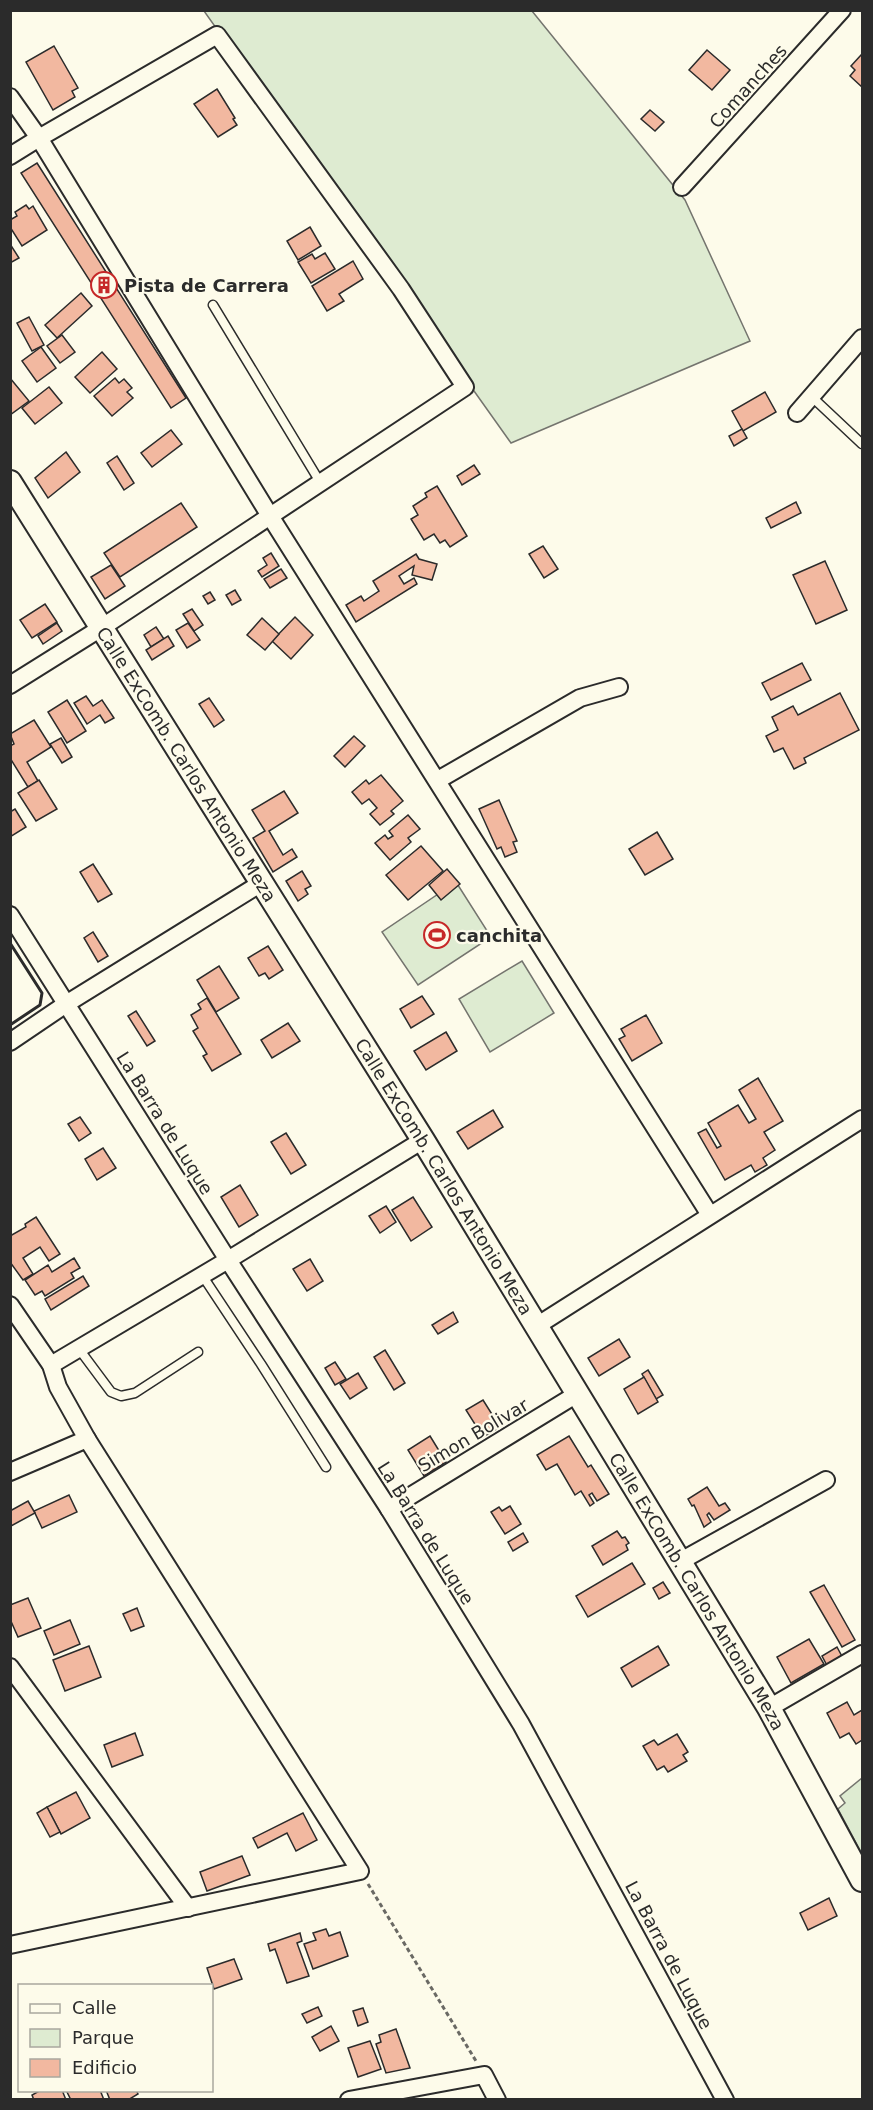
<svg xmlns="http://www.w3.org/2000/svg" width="873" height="2110" font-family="'DejaVu Sans',sans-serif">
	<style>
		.green { fill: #deebd1; stroke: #74746e; stroke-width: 1.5 }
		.building { fill: #f2b8a0; stroke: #2b2b2b; stroke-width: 1.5 }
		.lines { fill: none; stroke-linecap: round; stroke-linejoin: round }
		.lane-casing { stroke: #2b2b2b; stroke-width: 11 }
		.street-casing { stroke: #2b2b2b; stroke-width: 20 }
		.secondary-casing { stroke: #2b2b2b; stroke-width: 26 }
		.path { stroke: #6a6964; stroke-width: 3; stroke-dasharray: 4.5 3; stroke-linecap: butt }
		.lane { stroke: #fdfbea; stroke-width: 8 }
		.street { stroke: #fdfbea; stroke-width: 16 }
		.secondary { stroke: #fdfbea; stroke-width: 22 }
		.wall { stroke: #2b2b2b; stroke-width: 3 }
		.labels { text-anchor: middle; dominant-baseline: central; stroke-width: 4.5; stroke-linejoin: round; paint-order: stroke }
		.street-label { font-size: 18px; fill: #2b2b2b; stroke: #fdfbea }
		.poi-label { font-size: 18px; font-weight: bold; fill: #2b2b2b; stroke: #fdfbea; text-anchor: start }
	</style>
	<rect width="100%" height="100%" fill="#fdfbea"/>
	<g class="green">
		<polygon points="204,11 532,11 685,200 750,341 511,443"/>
		<polygon points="456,882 491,937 418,985 382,932"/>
		<polygon points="522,961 554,1013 490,1052 459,999"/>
		<polygon points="862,1778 862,1854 838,1809 845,1803 840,1796"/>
	</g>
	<g class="building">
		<polygon points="54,46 78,88 72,91 75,97 53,110 26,62"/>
		<polygon points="707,50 730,70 712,90 689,70"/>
		<polygon points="862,54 862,87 850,76 855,70 851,66"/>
		<polygon points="217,89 235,118 233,119 237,125 218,137 194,104"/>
		<polygon points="650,110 664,122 655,131 641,119"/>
		<polygon points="37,163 186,398 171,408 21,173"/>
		<polygon points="26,205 29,209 33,206 47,230 22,246 10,227 10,220 17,216 15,212"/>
		<polygon points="310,227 321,246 298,260 287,241"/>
		<polygon points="10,244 19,258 10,263"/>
		<polygon points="325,253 335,269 311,283 298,262 312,254 315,259"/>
		<polygon points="353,261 363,279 339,294 344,301 327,311 312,286"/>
		<polygon points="81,293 92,306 57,338 45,325"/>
		<polygon points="29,317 44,345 32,351 17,323"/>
		<polygon points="62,335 75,352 60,363 47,346"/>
		<polygon points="41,347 56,368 37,382 22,361"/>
		<polygon points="102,352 117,369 90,393 75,377"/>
		<polygon points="10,378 29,401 10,415"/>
		<polygon points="115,378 119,383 124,379 132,388 127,392 133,398 112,416 94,396"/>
		<polygon points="49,387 62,403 35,424 22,408"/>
		<polygon points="765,392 776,412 743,431 732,411"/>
		<polygon points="742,429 747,438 734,446 729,436"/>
		<polygon points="171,430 182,444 152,467 141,453"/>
		<polygon points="66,452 80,472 48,498 35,478"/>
		<polygon points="117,456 134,483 124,490 107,463"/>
		<polygon points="474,465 480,474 462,485 457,476"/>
		<polygon points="437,486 467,536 450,547 445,540 440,543 434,534 424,540 411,519 418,515 413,506 427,497 425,493"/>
		<polygon points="796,502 801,513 771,528 766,518"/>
		<polygon points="181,503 197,527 120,577 104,553"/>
		<polygon points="543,546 558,569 544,578 529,554"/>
		<polygon points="271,553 279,566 262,577 258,571 267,565 263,558"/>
		<polygon points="416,554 419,559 437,564 432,580 412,575 414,566 399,576 404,584 414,578 417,584 356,622 346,605 361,596 364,601 379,591 373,581"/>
		<polygon points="825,561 847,610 816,624 793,575"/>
		<polygon points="111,565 125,586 105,599 91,577"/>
		<polygon points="281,569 287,578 270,588 264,579"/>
		<polygon points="235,590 241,600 232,605 226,595"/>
		<polygon points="210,592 215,600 208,604 203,596"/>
		<polygon points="45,604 57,622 32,638 20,620"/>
		<polygon points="192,609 203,625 194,631 183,614"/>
		<polygon points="295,617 313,635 291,659 272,641"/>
		<polygon points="262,618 279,634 265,650 247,635"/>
		<polygon points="57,623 62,631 43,644 38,636"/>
		<polygon points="188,623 200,640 187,648 176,630"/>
		<polygon points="156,627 164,639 151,647 144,635"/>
		<polygon points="168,636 174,646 152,660 146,650"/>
		<polygon points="802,663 811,680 771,700 762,683"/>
		<polygon points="840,693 859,730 804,758 806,763 794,769 783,748 774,752 766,736 778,730 772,717 793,706 798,715"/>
		<polygon points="86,696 93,706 102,700 114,718 105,723 100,715 87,724 74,703"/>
		<polygon points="209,698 224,720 214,727 199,704"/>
		<polygon points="67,700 86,731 67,743 48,712"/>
		<polygon points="34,720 51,747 27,762 38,781 28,787 10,758 10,746 14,744 10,734"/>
		<polygon points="354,736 365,746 345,767 334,756"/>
		<polygon points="61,738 72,757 62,763 50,744"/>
		<polygon points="381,775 403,801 391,811 394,814 380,825 370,814 377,808 369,799 362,804 352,792 366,780 369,784"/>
		<polygon points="39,780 57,809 36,821 18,793"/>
		<polygon points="284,791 298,813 269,831 283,855 292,849 297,857 273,872 253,838 265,831 252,810"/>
		<polygon points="499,800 517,841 513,842 517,852 505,857 501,847 497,849 479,809"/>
		<polygon points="15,809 26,827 10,837 10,812"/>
		<polygon points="408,815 420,829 408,838 411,842 390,860 375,843 385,835 388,839 393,836 389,831"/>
		<polygon points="657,832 673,859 645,875 629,849"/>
		<polygon points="421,846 443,871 408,900 386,875"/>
		<polygon points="93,864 112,894 98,902 80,872"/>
		<polygon points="447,869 460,884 441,900 429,885"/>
		<polygon points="302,871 311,886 305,889 308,894 298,901 286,881"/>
		<polygon points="93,932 108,956 98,962 84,938"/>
		<polygon points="268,946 283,970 269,979 265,973 259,976 248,958"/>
		<polygon points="219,966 239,998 216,1012 197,980"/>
		<polygon points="422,996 434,1014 411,1028 400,1009"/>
		<polygon points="207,998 241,1054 212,1071 203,1056 207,1054 193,1031 198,1028 191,1015 201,1009 198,1004"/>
		<polygon points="136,1011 155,1041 147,1046 128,1016"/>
		<polygon points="646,1015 662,1043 632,1061 619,1039 625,1036 621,1029"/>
		<polygon points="288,1023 300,1041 272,1058 261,1040"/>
		<polygon points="446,1032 457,1051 426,1070 414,1051"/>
		<polygon points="758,1078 783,1121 764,1132 775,1150 763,1158 767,1165 755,1172 751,1165 725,1180 698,1133 706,1129 717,1148 721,1146 708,1123 738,1105 749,1123 756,1119 739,1090"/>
		<polygon points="493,1110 503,1127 468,1149 457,1132"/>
		<polygon points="80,1117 91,1133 79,1141 68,1124"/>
		<polygon points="286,1133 306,1165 291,1174 271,1142"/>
		<polygon points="103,1148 116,1168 97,1180 85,1159"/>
		<polygon points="240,1185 258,1215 239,1227 221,1197"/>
		<polygon points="413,1197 432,1227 411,1241 392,1210"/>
		<polygon points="386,1206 396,1222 380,1233 369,1216"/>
		<polygon points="36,1217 60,1254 49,1261 40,1247 23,1258 33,1274 23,1280 10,1262 10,1236 26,1227 25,1224"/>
		<polygon points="74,1258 80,1268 71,1273 74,1278 45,1296 42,1291 35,1295 25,1280 48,1265 52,1272"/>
		<polygon points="310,1259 323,1281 307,1291 293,1269"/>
		<polygon points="83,1276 89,1286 51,1310 45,1299"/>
		<polygon points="453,1312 458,1322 438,1334 432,1325"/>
		<polygon points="619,1339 630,1357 599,1376 588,1358"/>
		<polygon points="385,1350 405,1383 394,1390 374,1357"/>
		<polygon points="335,1362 346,1379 335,1385 325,1368"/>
		<polygon points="648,1370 663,1395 656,1399 642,1374"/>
		<polygon points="358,1373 367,1388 350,1399 340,1384"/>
		<polygon points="644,1377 658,1402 638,1414 624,1389"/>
		<polygon points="483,1400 500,1427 483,1437 466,1410"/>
		<polygon points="430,1436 446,1462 424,1476 408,1450"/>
		<polygon points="569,1436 588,1467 591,1465 609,1494 597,1501 592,1493 589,1495 594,1503 590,1506 581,1491 575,1495 557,1464 546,1470 537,1455"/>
		<polygon points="707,1487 719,1506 725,1503 730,1510 714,1520 709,1513 707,1515 711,1522 704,1527 694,1505 692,1506 688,1499"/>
		<polygon points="69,1495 77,1512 42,1528 34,1511"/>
		<polygon points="28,1501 35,1513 11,1526 10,1511"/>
		<polygon points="510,1506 521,1524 505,1534 491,1512 499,1507 502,1511"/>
		<polygon points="617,1531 622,1538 625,1537 629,1543 626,1545 628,1550 603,1565 592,1546"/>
		<polygon points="523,1533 528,1542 513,1551 508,1542"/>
		<polygon points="632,1563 645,1584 588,1617 576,1596"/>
		<polygon points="663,1582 670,1593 659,1599 653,1588"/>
		<polygon points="824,1585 855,1640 842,1647 810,1592"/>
		<polygon points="28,1598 41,1628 18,1637 10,1619 10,1605"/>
		<polygon points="137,1608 144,1626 131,1631 123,1614"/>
		<polygon points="70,1620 80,1644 54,1655 44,1631"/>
		<polygon points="809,1639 824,1664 791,1683 777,1657"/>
		<polygon points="89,1646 101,1677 65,1691 53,1660"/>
		<polygon points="658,1646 669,1665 632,1687 621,1668"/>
		<polygon points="837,1647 845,1662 830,1671 822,1656"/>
		<polygon points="847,1702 854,1715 862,1710 862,1740 856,1744 849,1733 840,1738 827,1713"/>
		<polygon points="135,1733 143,1755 112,1767 104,1745"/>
		<polygon points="677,1734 688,1752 683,1755 687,1761 668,1772 664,1766 657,1770 643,1746 654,1740 658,1745"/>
		<polygon points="76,1792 90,1818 61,1834 47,1807"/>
		<polygon points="47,1807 60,1832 50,1837 37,1813"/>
		<polygon points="303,1813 317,1840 296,1851 287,1833 258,1848 253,1838"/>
		<polygon points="242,1856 250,1875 207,1891 200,1872"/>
		<polygon points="829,1898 837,1916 808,1930 800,1913"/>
		<polygon points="326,1929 329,1936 340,1932 348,1956 313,1969 304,1944 316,1940 313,1933"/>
		<polygon points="300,1933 302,1941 297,1943 309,1976 287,1983 275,1949 270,1951 268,1944"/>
		<polygon points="234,1959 242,1979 214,1989 207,1968"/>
		<polygon points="318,2007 322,2016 307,2023 302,2014"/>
		<polygon points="363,2008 368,2022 358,2026 353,2011"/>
		<polygon points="331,2026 339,2041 320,2051 312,2037"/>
		<polygon points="396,2029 410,2068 386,2073 376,2044 381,2042 379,2035"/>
		<polygon points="370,2041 381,2069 358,2077 348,2048"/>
		<polygon points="41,2090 62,2090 66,2100 34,2100 32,2095"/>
		<polygon points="70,2090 100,2090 104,2100 71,2100 67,2092"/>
		<polygon points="106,2090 136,2090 138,2094 128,2100 110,2100"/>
	</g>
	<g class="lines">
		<defs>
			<g id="lane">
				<polyline points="213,305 320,482"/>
				<polyline points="812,397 862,444"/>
				<polyline points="202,1275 261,1364 326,1467"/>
				<polyline points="79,1349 111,1392 121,1396 135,1393 198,1352"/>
			</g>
			<g id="street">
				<polyline points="10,97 39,138 270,516 710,1215"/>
				<polyline points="10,156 39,138 217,35 401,289 465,387 101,628 10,685"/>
				<polyline points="682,187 842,10"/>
				<polyline points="797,413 862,338"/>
				<polyline points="438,780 580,698 619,687"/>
				<polyline points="10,915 228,1260 389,1509 521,1724 725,2100"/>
				<polyline points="10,1042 66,1004 263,882"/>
				<polyline points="10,1305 51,1365 58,1387 87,1439 360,1871 10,1945"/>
				<polyline points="535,1327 862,1119"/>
				<polyline points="51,1365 228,1260 423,1140"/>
				<polyline points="10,1472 87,1439"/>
				<polyline points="389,1509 577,1394"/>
				<polyline points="679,1562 826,1480"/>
				<polyline points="10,1667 188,1908"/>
				<polyline points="769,1708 862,1654"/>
				<polyline points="349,2100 484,2075 497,2100"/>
			</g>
			<g id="secondary">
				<path id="s1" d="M10,482L423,1140L769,1708L862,1880"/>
			</g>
		</defs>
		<use href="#lane" class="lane-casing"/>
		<use href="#street" class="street-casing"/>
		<use href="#secondary" class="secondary-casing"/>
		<polyline class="path" points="368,1884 476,2061"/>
		<use href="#lane" class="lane"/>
		<use href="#street" class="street"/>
		<use href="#secondary" class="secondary"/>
		<polyline class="wall" points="10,943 42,993 40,1005 10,1025"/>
	</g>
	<defs>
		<symbol id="building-ring" viewBox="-11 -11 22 22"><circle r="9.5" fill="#fdfbea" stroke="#c62828" stroke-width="1.5"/><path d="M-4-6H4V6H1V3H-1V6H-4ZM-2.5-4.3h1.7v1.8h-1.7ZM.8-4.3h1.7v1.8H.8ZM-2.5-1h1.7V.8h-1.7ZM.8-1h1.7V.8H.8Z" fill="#c62828"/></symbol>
		<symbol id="stadium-ring" viewBox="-11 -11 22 22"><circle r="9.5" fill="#fdfbea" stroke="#c62828" stroke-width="1.5"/><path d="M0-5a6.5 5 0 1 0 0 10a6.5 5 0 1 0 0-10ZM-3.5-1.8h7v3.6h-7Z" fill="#c62828"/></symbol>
	</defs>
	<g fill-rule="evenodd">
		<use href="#building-ring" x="89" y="270" width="30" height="30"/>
		<use href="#stadium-ring" x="422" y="920" width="30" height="30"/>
	</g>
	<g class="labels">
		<g class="street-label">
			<text transform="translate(748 86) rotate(-48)">Comanches</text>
			<text stroke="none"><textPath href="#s1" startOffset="333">Calle ExComb. Carlos Antonio Meza</textPath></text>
			<text transform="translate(165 1123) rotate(58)">La Barra de Luque</text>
			<text stroke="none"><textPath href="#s1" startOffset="819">Calle ExComb. Carlos Antonio Meza</textPath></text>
			<text transform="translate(473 1435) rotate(-31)">Simon Bolivar</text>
			<text transform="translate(426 1533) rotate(58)">La Barra de Luque</text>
			<text stroke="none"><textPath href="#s1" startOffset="1305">Calle ExComb. Carlos Antonio Meza</textPath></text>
			<text transform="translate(669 1955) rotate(62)">La Barra de Luque</text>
		</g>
		<g class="poi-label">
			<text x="124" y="285">Pista de Carrera</text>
			<text x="456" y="935">canchita</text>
		</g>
	</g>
	<rect width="873" height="2110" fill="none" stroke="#2b2b2b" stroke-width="24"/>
	<rect x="18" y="1984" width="195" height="108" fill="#fdfbea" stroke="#a9a89e" stroke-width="1.5"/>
	<rect x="30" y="2004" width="30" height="9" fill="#fdfbea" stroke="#a9a89e" stroke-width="1.5"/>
	<text x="72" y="2014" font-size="18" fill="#2b2b2b">Calle</text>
	<rect x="30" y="2029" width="30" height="18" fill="#deebd1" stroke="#a9a89e" stroke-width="1.5"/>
	<text x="72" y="2044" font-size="18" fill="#2b2b2b">Parque</text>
	<rect x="30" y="2059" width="30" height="18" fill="#f2b8a0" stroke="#a9a89e" stroke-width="1.5"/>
	<text x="72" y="2074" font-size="18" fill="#2b2b2b">Edificio</text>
</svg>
